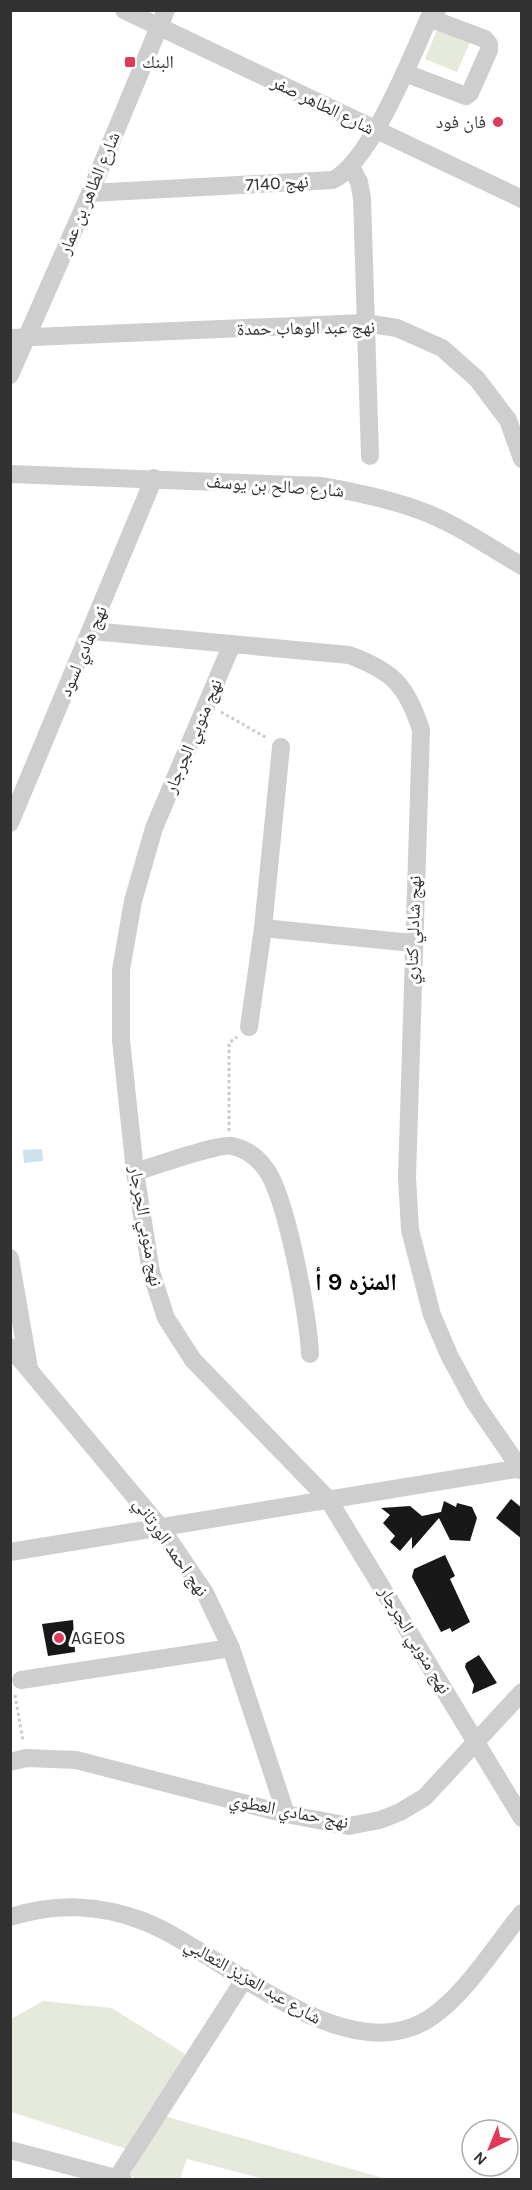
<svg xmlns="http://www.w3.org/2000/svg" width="532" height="2190" font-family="Karla,'Noto Naskh Arabic',sans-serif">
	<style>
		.green { fill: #e5eadd }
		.water { fill: #cde3ec }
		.building { fill: #181818 }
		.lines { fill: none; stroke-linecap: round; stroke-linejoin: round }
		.path { stroke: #cbcbcb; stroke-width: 3; stroke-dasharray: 3 3; stroke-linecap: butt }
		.minor { stroke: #cecece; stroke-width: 18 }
		.poi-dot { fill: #e13a56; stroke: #fff; stroke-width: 2 }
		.labels { text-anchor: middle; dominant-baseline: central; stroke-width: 6; stroke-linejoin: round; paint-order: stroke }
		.poi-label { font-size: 18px; fill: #313131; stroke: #fff; text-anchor: start }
		.street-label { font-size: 18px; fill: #313131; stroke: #fff }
		.district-label { font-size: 24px; font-weight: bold; fill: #000; stroke: #fff }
	</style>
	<rect width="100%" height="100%" fill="#fff"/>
	<g class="green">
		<polygon points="438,28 470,42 457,72 425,59"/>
		<polygon points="43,2001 112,2008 198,2062 164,2116 387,2179 264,2179 187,2159 180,2179 136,2179 130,2175 142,2154 11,2112 11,2019"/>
	</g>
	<polygon class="water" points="42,1149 43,1161 24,1163 23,1150"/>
	<g class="building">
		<polygon points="511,1499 522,1508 522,1539 496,1518"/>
		<polygon points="444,1501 456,1507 457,1503 472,1507 477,1518 470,1541 450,1540 439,1518 412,1549 412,1537 400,1551 390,1542 395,1536 383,1523 390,1515 381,1508 410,1506 422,1516 441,1512"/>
		<polygon points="445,1555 455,1576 450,1579 470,1622 452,1632 450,1628 441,1632 412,1577 414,1569"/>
		<polygon points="73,1620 75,1652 48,1656 42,1624"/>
		<polygon points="479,1655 497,1683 472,1694 474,1685 465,1667 466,1663"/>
	</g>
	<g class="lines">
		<g class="path">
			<polyline points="221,712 267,738"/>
			<polyline points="229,1131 229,1043 237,1037"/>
			<polyline points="15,1695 23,1741"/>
		</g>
		<g class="minor">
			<polyline points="124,10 522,199"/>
			<polyline points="405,73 466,96 470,93 489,50 489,44 485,39 429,18"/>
			<polyline points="351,167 359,182 362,198 370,456"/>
			<path d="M90,193L333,180C370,162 411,58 429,18L437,10"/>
			<polyline points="10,338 365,323 397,328 442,348 477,379 508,420 522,459"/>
			<polyline points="10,375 90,193 166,10"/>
			<path d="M10,474L322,486C353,492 385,498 416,509C454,522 487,546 522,566"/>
			<path d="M92,631L349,655C393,671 407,686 421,730L407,1177L410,1230L432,1315L449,1355L475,1403L522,1471"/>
			<polyline points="232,644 154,828 133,901 121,970 121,1040 135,1172 151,1272 166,1318 193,1360 328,1499 522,1818"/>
			<polyline points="10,823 154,478"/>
			<polyline points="263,928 412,943"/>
			<polyline points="249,1027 263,928 281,747"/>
			<path d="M135,1172C152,1167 220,1143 232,1146C246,1149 257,1157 265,1168C286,1194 309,1318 310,1354"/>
			<polyline points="10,1258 29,1368"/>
			<polyline points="10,1347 161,1528 205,1593 231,1648 286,1814"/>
			<polyline points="10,1552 522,1468"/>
			<polyline points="21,1680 231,1648"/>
			<polyline points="10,1762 26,1758 76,1760 286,1814 349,1826 380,1820 400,1812 425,1797 522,1692"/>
			<path d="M10,1917C56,1903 98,1904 143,1921C221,1951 345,2075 430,2018C465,1995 495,1946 522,1913"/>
			<polyline points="10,2150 123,2180"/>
			<polyline points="117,2178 245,1978"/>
		</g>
	</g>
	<g class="poi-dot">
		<rect x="124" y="56" width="12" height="12" rx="3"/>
		<circle cx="498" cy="122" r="6"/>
		<circle cx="59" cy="1638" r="6"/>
	</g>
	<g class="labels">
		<g class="poi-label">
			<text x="142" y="62">البنك</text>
			<text x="486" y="122" text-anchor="end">فان فود</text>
			<text x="71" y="1638">AGEOS</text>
		</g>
		<g class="street-label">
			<text transform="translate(323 105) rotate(26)">شارع الطاهر صفر</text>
			<text transform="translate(277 183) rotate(-3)">نهج 7140</text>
			<text transform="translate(89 193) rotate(-67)">شارع الطاهر بن عمار</text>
			<text transform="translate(306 328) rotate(-1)">نهج عبد الوهاب حمدة</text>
			<text transform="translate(275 486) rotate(4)">شارع صالح بن يوسف</text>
			<text transform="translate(83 651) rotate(-67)">نهج هادي لسود</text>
			<text transform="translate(193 736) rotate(-67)">نهج منوبي الجرجار</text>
			<text transform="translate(413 930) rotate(-88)">نهج شادلي كتاري</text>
			<text transform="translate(146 1226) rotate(80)">نهج منوبي الجرجار</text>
			<text transform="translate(171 1547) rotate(55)">نهج احمد الورتاني</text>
			<text transform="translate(415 1640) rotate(59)">نهج منوبي الجرجار</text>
			<text transform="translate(289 1811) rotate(11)">نهج حمادي العطوي</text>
			<text transform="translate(253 1981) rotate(30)">شارع عبد العزيز الثعالبي</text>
		</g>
		<g class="district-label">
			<text x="356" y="1282">المنزه 9 أ</text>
		</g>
	</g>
	<rect width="532" height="2190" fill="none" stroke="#313131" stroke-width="24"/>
	<g transform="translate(490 2148) rotate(223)"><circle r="28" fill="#ffffff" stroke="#adadad" stroke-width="1.5"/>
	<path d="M0-4.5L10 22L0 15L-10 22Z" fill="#e13a56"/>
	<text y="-9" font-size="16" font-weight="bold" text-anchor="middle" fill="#313131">N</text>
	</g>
</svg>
